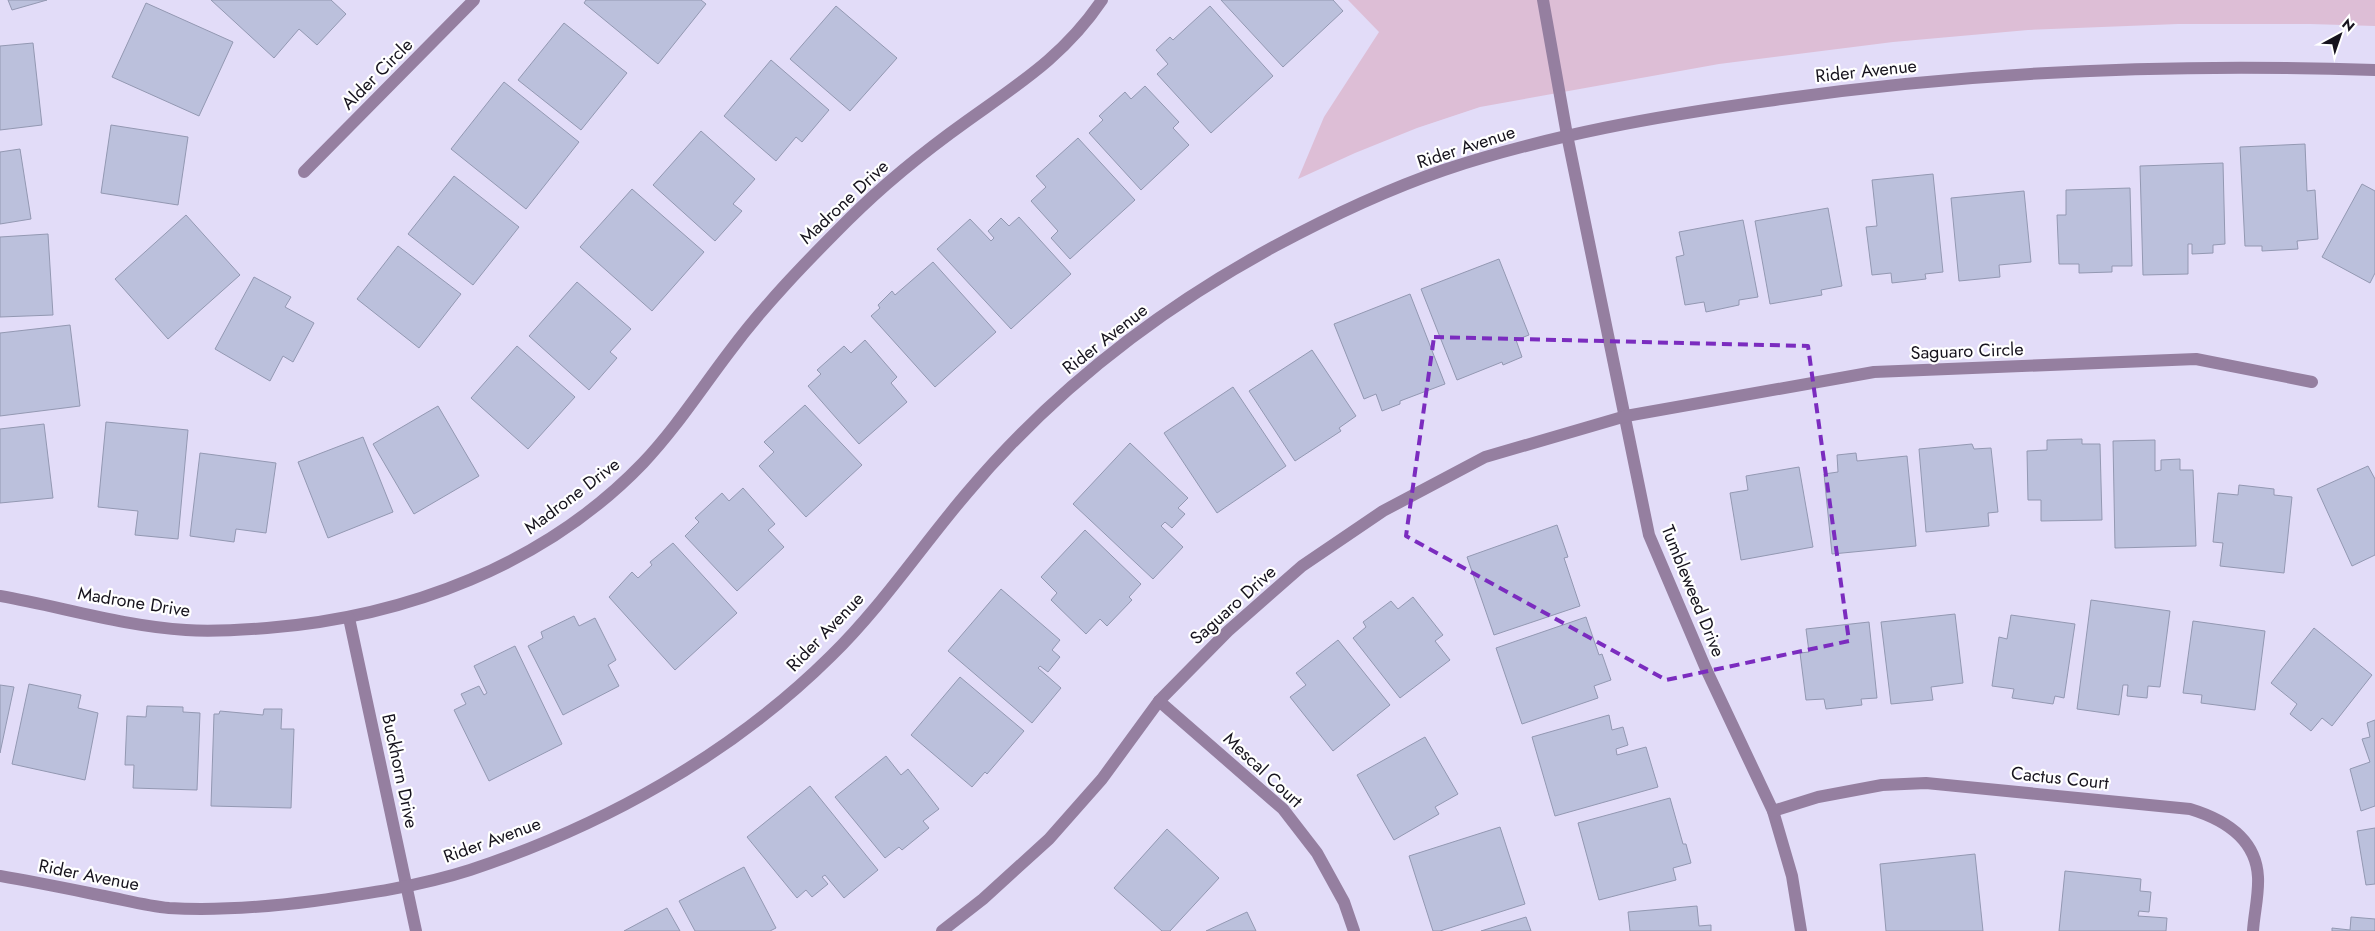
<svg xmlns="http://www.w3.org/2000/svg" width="2375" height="931" font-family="Jost,sans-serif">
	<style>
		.green { fill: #ddbed6 }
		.building { fill: #bbc0dc; stroke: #9398b2 }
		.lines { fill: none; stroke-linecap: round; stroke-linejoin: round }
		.minor { stroke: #957fa0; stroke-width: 12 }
		.marked { fill: none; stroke: #7b2cbf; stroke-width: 4; stroke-dasharray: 10 6; stroke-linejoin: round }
		.labels { text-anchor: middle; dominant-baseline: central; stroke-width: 4.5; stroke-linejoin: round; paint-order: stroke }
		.street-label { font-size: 18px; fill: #16131d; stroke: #fff }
	</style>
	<rect width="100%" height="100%" fill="#e2dcf8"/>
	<polygon class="green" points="1348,0 2375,0 2375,26 2310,24 2178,24 2028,30 1893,42 1719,64 1480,107 1417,128 1355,153 1298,179 1324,117 1379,32"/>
	<g class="building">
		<polygon points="8,0 47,0 12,10"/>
		<polygon points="211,0 331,0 346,14 317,45 299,29 274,58"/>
		<polygon points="586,0 701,0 706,4 658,64 584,3"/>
		<polygon points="1221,0 1333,0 1343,11 1283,67"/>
		<polygon points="146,3 233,42 199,116 112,77"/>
		<polygon points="836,6 897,58 850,111 790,59"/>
		<polygon points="1210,6 1273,76 1211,133 1157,74 1168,64 1156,50 1170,37 1173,40"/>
		<polygon points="564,23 627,73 581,130 518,80"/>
		<polygon points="33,43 42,125 0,130 0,46"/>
		<polygon points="771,60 829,110 802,142 796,137 776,161 724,116"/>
		<polygon points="504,82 579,142 526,209 451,149"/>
		<polygon points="1145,86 1179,122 1173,128 1189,145 1141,190 1089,133 1103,120 1099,116 1125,92 1131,99"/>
		<polygon points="111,125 188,137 178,205 101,193"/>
		<polygon points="701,131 755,179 733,204 742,211 715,241 653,185"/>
		<polygon points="1078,138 1135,200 1070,259 1051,238 1058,231 1031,201 1046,187 1036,176"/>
		<polygon points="2305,144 2307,191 2315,190 2318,239 2297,241 2298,249 2262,251 2262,246 2245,246 2240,147"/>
		<polygon points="20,149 31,219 0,224 0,152"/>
		<polygon points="2223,163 2225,244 2213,245 2213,253 2192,254 2192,244 2188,244 2188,274 2143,275 2140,166"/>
		<polygon points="1933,174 1943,272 1925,274 1926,279 1892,283 1891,273 1872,275 1866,227 1877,226 1872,180"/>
		<polygon points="454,176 519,227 473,285 408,234"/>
		<polygon points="2362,184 2375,191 2375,273 2370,283 2322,257"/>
		<polygon points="2130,188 2132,266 2112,266 2112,272 2079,273 2079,264 2059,264 2057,215 2066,215 2066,190"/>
		<polygon points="632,189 704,252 652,311 580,247"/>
		<polygon points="2024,191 2031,262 1999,265 2000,277 1959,281 1951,198"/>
		<polygon points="1828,208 1842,286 1821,290 1822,295 1770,304 1755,221"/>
		<polygon points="186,215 240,275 168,339 115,279"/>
		<polygon points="1019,217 1071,274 1011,329 937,249 970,219 991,241 994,238 988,231 1001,218 1009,226"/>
		<polygon points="1743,220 1758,297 1739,300 1739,305 1706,312 1704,302 1685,305 1676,257 1684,255 1679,232"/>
		<polygon points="48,234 53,315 0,317 0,237"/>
		<polygon points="398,246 461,294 419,348 357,299"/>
		<polygon points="1499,259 1529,335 1516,340 1522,357 1503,365 1502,362 1457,380 1421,289"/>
		<polygon points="933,262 996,332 935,387 871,316 880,308 878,305 892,291 895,295"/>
		<polygon points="254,277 291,297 285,307 314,323 293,362 283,356 270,381 215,349"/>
		<polygon points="577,282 631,329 610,352 617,358 589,390 529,336"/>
		<polygon points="1410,294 1445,384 1400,401 1400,404 1382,411 1376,394 1364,399 1334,324"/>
		<polygon points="70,325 80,406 0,416 0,333"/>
		<polygon points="865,340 897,377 891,383 907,402 859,444 808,386 821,374 817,370 844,346 851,353"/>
		<polygon points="517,346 575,397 528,449 471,398"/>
		<polygon points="1312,350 1356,416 1339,428 1341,431 1295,461 1249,391"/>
		<polygon points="1233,387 1286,466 1217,513 1164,433"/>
		<polygon points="805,405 862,465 806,517 759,466 774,452 764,442"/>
		<polygon points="438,406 479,476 414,514 373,444"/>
		<polygon points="106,422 188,430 178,539 135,535 138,511 98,507"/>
		<polygon points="44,424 53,498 0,503 0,429"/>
		<polygon points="363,437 393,512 328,538 298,462"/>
		<polygon points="2082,439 2082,444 2100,444 2102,520 2041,521 2041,500 2028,500 2027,451 2047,450 2047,440"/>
		<polygon points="2155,440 2155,471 2161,470 2161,460 2180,459 2180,470 2193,470 2196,546 2115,548 2113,441"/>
		<polygon points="1130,443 1188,498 1178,508 1185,514 1172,528 1165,522 1161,526 1183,547 1153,579 1073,504"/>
		<polygon points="1972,444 1974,449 1991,448 1998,512 1988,513 1989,526 1926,532 1919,449"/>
		<polygon points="200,453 276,463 266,533 236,529 234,542 190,536"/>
		<polygon points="1856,453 1857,461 1907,456 1916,546 1832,554 1824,474 1838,472 1837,455"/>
		<polygon points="2368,466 2375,479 2375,555 2352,566 2317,489"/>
		<polygon points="1799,467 1813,547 1741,560 1730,493 1748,490 1746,476"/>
		<polygon points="2239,485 2274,489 2274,495 2292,497 2284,573 2220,566 2223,543 2213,542 2218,493 2238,495"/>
		<polygon points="743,488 775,524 768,530 784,547 737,591 685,536 699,522 695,518 722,493 729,501"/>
		<polygon points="1557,525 1568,557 1564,558 1580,606 1494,635 1467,557"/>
		<polygon points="1085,530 1141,584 1129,597 1132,600 1107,626 1100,619 1086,634 1051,600 1057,593 1041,577"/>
		<polygon points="673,543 737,613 675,670 609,597 632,572 638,578 652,565 650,562"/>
		<polygon points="1001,589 1060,640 1052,650 1060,657 1048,672 1040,666 1038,668 1061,688 1032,723 948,651"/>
		<polygon points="1413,597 1443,635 1435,641 1450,660 1400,698 1353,638 1366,627 1363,622 1391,601 1398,609"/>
		<polygon points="2091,600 2170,611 2160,687 2148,686 2147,698 2127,696 2128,685 2123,685 2119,715 2077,709"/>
		<polygon points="1955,614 1963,683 1931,687 1933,700 1891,704 1881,622"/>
		<polygon points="2011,615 2075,624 2064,698 2055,696 2053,704 2012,698 2014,689 1992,686 1999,637 2007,639"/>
		<polygon points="574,616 579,626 595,618 616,660 608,665 619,686 563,715 528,646 543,638 541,632"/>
		<polygon points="1586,617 1599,655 1602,654 1611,680 1594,686 1598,698 1522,724 1496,648"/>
		<polygon points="2193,621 2265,631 2255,710 2201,703 2202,695 2183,693"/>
		<polygon points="1869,622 1877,698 1861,699 1862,705 1826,709 1824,699 1806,700 1800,653 1809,652 1806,629"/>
		<polygon points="2314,628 2372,675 2332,726 2322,718 2311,731 2290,714 2297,704 2271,683"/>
		<polygon points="1338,640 1390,705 1333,751 1290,697 1306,685 1296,673"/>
		<polygon points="515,646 562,744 489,781 454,710 466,704 461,694 479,686 484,695 487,693 474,666"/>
		<polygon points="960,677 1024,731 987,774 985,772 972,787 911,735"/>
		<polygon points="29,684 81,695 78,708 98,713 85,780 12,764"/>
		<polygon points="0,685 14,687 0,753"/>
		<polygon points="147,706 183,707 183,712 200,713 197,790 133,788 134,765 125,765 127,716 146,717"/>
		<polygon points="264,709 282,709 281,729 294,729 291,808 211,806 214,714 219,714 220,711 263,715"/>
		<polygon points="1609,715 1612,730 1623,727 1628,745 1616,749 1617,755 1646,747 1658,787 1555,816 1532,737"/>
		<polygon points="2375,720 2375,806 2361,811 2350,769 2370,762 2362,739 2370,737 2367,723"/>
		<polygon points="1425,737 1458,794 1435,807 1439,814 1394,840 1357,775"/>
		<polygon points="886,756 901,775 908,769 939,809 923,821 929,828 902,850 899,847 885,858 835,797"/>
		<polygon points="810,786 878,870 844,898 825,875 822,877 828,884 812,897 806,890 797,898 747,837"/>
		<polygon points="1670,798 1683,844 1686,844 1691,863 1673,868 1676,880 1599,900 1578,823"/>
		<polygon points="1500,827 1525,904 1440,931 1433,931 1409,856"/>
		<polygon points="2375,828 2375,884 2366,885 2357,831"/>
		<polygon points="1167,829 1219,878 1170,931 1162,931 1114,888"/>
		<polygon points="1975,854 1983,931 1886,931 1880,864"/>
		<polygon points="744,867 776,928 770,931 695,931 679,901"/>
		<polygon points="2065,871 2141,879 2140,891 2151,892 2149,912 2139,911 2138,916 2167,918 2166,931 2059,931"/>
		<polygon points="1697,906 1699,926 1711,925 1711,931 1630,931 1628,912"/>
		<polygon points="667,908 680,931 624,931"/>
		<polygon points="1247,912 1256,931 1206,931"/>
		<polygon points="1526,917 1531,931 1481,931"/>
		<polygon points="2351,917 2375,919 2375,931 2332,931 2332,928 2350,930"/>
	</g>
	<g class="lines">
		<g class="minor">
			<polyline points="1543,0 1567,135 1649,535 1706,669 1773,811 1792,876 1801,931"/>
			<polyline points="304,172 474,0"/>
			<path d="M0,596C62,607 123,626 186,630C213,632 241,630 267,628C406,617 545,565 643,463C676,428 701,389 730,351C765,304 806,262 848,220C884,184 925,151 967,121C1020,83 1065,55 1102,0"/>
			<polyline points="349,618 416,931"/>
			<polyline points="1159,701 1283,809 1317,853 1344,902 1354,931"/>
			<path d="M1773,811L1818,797L1882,785L1926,783L2190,809C2223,819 2256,838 2258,877C2259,895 2254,914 2253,931"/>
			<path d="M0,876C35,882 69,889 104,896C125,900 147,906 169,908C217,911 266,907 314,901C366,894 420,886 470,870C603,826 731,755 831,656C882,606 921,547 967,493C1052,392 1159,309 1275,246C1329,217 1386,190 1444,170C1549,135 1658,116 1767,101C1969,71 2172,63 2375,70"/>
			<polyline points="942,931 983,899 1049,839 1102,779 1159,701 1228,631 1302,566 1383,511 1485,457 1626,416 1874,372 2196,359 2312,382"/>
		</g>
	</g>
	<path class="marked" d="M1434,337L1808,346L1849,641L1666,680L1406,536Z"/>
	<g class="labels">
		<g class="street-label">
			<text transform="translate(1866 71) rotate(-6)">Rider Avenue</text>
			<text transform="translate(377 74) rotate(-45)">Alder Circle</text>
			<text transform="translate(1466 147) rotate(-18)">Rider Avenue</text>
			<text transform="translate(844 202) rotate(-43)">Madrone Drive</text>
			<text transform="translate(1105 339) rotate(-38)">Rider Avenue</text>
			<text transform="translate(1967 351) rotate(-2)">Saguaro Circle</text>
			<text transform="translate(572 496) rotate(-37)">Madrone Drive</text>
			<text transform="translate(1693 591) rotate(68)">Tumbleweed Drive</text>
			<text transform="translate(134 602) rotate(9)">Madrone Drive</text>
			<text transform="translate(1233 605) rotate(-42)">Saguaro Drive</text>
			<text transform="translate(825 632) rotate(-46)">Rider Avenue</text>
			<text transform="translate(1263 770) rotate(43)">Mescal Court</text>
			<text transform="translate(400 771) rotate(78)">Buckhorn Drive</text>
			<text transform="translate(2060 778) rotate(6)">Cactus Court</text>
			<text transform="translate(492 840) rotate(-20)">Rider Avenue</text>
			<text transform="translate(89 875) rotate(11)">Rider Avenue</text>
		</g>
	</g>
	<g transform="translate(2340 35) rotate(40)" stroke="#ffffff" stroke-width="4" paint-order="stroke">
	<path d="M0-4L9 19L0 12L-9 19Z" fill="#16131d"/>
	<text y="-8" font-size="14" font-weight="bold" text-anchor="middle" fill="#16131d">N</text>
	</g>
</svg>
